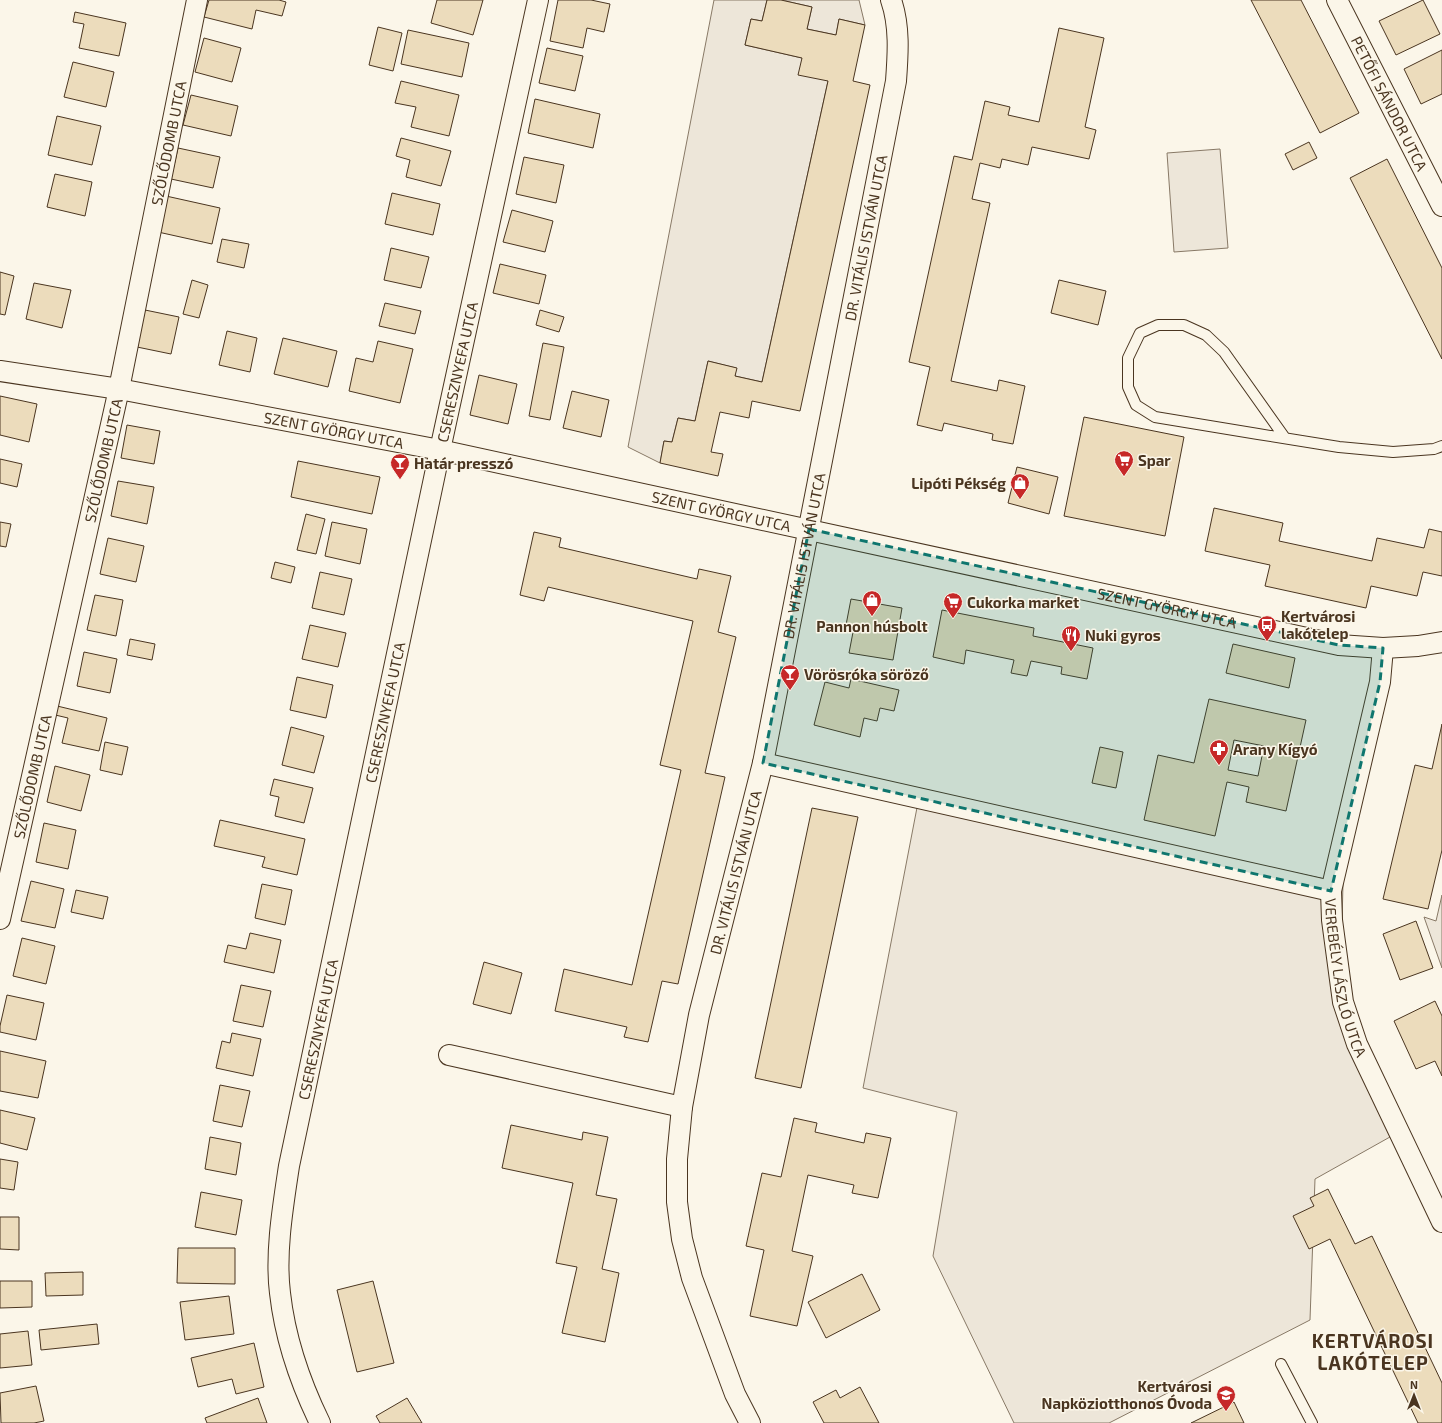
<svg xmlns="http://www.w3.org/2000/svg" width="1442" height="1423" font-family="'Exo 2',sans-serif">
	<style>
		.green { fill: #ede6d9; stroke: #887966 }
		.building { fill: #ecdcbc; stroke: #4a3520; fill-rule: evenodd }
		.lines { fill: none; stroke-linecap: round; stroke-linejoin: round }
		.lane-casing { stroke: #4a3520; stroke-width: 12 }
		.street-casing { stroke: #4a3520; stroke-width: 22 }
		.lane { stroke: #fbf6e9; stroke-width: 10 }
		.street { stroke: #fbf6e9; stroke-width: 20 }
		.marked { fill: #0f766e; fill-opacity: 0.2; stroke: #0f766e; stroke-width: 3; stroke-dasharray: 8 5; stroke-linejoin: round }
		.labels { text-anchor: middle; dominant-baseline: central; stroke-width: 3; stroke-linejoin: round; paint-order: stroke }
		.street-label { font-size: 15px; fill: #4a3520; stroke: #fbf6e9 }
		.poi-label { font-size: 15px; font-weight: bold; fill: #4a3520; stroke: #fbf6e9; text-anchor: start }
		.district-label { font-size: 19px; font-weight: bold; letter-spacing: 1px; fill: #4a3520; stroke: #fbf6e9 }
	</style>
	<rect width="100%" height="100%" fill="#fbf6e9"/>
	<g class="green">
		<polygon points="714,0 767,0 762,21 751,19 745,45 802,58 828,81 762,382 735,376 736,368 708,361 695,421 678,418 672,442 664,441 660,463 628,447"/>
		<polygon points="781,0 859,0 865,25 839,19 836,35 807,29 812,7"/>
		<polygon points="1220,149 1228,248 1174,252 1167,153"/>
		<polygon points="920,792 1343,883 1341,965 1354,1026 1406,1128 1315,1179 1310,1320 1109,1423 1014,1423 933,1256 957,1112 863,1088"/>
		<polygon points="1442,895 1442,968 1424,917 1436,921"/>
	</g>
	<g class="building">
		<polygon points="209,0 279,0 286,2 282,16 256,10 252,29 204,17"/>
		<polygon points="437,0 483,0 473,35 431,23"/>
		<polygon points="558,0 591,0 610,4 604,32 587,28 583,48 550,41"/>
		<polygon points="767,0 781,0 812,7 807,29 836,35 839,19 865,25 853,81 870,85 800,411 752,401 749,418 720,412 711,452 723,454 718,476 660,463 664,441 672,442 678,418 695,421 708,361 737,368 735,376 762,382 828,81 798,75 802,58 745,45 751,19 762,21"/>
		<polygon points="1251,0 1301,0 1359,113 1320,133"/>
		<polygon points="1423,0 1440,34 1396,55 1379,21"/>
		<polygon points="75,12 126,23 119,56 79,48 84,24 73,22"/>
		<polygon points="378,27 402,33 393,71 369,65"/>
		<polygon points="1059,28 1104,38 1085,127 1096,130 1089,159 1032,147 1028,165 1002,159 1000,168 980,163 972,199 990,203 951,381 997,391 999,380 1025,386 1013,444 992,440 993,434 944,423 942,431 917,425 930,367 909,362 954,156 972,160 985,101 1010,107 1008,115 1039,122"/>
		<polygon points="408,30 469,43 462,77 401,64"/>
		<polygon points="204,38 241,48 232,82 195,72"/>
		<polygon points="547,48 583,56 575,91 539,83"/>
		<polygon points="1442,50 1442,94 1421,104 1404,69"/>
		<polygon points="73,62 114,72 106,107 64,97"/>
		<polygon points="401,81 459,95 449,136 411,127 416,107 395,103"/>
		<polygon points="191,95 238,106 231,136 183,125"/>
		<polygon points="535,99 600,114 593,148 528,133"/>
		<polygon points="57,116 101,126 92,165 48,155"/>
		<polygon points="401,138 451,151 441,186 406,177 410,160 396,156"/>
		<polygon points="1309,142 1317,158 1293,170 1285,154"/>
		<polygon points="178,148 220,157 213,188 171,179"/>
		<polygon points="524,157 564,165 556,203 516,194"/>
		<polygon points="1387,159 1442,268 1442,359 1350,178"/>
		<polygon points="55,174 92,182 85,216 47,207"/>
		<polygon points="392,193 440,204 433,235 385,224"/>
		<polygon points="166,196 220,208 212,244 158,232"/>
		<polygon points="512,210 553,221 545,252 503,242"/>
		<polygon points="222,239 249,244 244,268 217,262"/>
		<polygon points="391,248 429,257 421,288 384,280"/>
		<polygon points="500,264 546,275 539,304 493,293"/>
		<polygon points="0,272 14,276 5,315 0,314"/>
		<polygon points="192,280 208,285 199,318 183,314"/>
		<polygon points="1059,280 1106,291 1098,325 1051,313"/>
		<polygon points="34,283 71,290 62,328 26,319"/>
		<polygon points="385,303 421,311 415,334 379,326"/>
		<polygon points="145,310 179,317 171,354 137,347"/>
		<polygon points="540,310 564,317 559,332 536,325"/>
		<polygon points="227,331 257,338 250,372 219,365"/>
		<polygon points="283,338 337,351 328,387 274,374"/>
		<polygon points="378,341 413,349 400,403 349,391 356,358 373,362"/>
		<polygon points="543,343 564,347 550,420 529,416"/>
		<polygon points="479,375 517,384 508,424 470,415"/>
		<polygon points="572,391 609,400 601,437 563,428"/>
		<polygon points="0,396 37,404 29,442 0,435"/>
		<polygon points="1084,417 1184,437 1165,536 1064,516"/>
		<polygon points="127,425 160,431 154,464 121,458"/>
		<polygon points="0,459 22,464 17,487 0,483"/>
		<polygon points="298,461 380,477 372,514 291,497"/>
		<polygon points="1017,467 1058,477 1049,514 1008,503"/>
		<polygon points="118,481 154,487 147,524 111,516"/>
		<polygon points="1214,508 1283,523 1279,541 1372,561 1377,538 1424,548 1429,529 1442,532 1442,576 1423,572 1417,596 1371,586 1366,608 1265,586 1270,565 1205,551"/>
		<polygon points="306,514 325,519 316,554 297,550"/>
		<polygon points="0,522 11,524 6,547 0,546"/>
		<polygon points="332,522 367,529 360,564 325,556"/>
		<polygon points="534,532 561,538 559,547 697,579 699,569 731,576 718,632 736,637 705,773 725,777 678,984 662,981 648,1042 624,1037 627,1027 555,1011 564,969 632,985 681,770 660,765 693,621 548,587 544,601 520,595"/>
		<polygon points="108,538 144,546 136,582 100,574"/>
		<polygon points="275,562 295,567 291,583 271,578"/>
		<polygon points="320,572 352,579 344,615 312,608"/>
		<polygon points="95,595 123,600 116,636 87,630"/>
		<polygon points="851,599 902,608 893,660 849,653 854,627 846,625"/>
		<polygon points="942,610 1034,628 1033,636 1093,648 1087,679 1061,674 1062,667 1031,661 1027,676 1011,673 1014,660 966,650 964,664 933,657"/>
		<polygon points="310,625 346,633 338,667 302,659"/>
		<polygon points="130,639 155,644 152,660 127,655"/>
		<polygon points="1233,644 1295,658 1289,688 1226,673"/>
		<polygon points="84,652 117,659 110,693 77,686"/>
		<polygon points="297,677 333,685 326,718 290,710"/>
		<polygon points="851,679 899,690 894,711 880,708 877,721 864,718 860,737 814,725 825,682 849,688"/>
		<path d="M1209,699L1306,720L1286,811L1246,802L1249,787L1227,782L1215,836L1144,820L1158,755L1194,763ZM1234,740L1264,746L1258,776L1228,770Z"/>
		<polygon points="53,705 107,718 99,751 62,743 68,718 51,714"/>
		<polygon points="1442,724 1442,850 1428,909 1383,899 1415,765 1432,769"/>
		<polygon points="291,727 324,736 314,773 282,765"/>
		<polygon points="105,742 128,747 122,775 100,770"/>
		<polygon points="1100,747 1123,752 1116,788 1092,783"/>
		<polygon points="55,766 90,775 81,811 47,802"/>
		<polygon points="274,779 313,788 304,823 275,816 279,797 270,795"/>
		<polygon points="812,808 858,817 801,1088 755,1078"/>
		<polygon points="220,820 305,839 297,875 262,867 265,857 214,846"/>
		<polygon points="44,823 76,830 68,869 36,862"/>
		<polygon points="31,881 64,889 55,928 21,921"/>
		<polygon points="262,884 292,890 285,925 255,918"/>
		<polygon points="76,890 108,897 103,919 71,912"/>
		<polygon points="1416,921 1433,968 1400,980 1383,934"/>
		<polygon points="250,933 281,940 274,973 224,962 228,945 246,949"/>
		<polygon points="22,938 55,946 46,984 13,976"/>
		<polygon points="484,962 522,973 511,1014 473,1004"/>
		<polygon points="241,985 271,991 263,1027 233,1021"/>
		<polygon points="7,995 44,1003 36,1040 0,1032 0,1026"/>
		<polygon points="1435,1001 1442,1016 1442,1076 1435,1061 1416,1069 1394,1021"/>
		<polygon points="232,1033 261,1039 253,1076 216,1068 222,1041 230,1043"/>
		<polygon points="0,1051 46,1061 38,1098 0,1091"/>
		<polygon points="220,1085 250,1091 242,1127 213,1121"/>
		<polygon points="0,1110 35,1118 27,1150 0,1143"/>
		<polygon points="794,1118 817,1123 815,1132 864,1143 866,1133 891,1138 878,1198 852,1193 854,1185 808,1175 792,1251 813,1256 797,1326 750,1316 764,1250 746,1246 762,1173 781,1177"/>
		<polygon points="511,1125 582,1140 583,1132 608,1137 596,1195 617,1199 602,1269 619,1273 605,1342 562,1333 577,1267 556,1263 573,1183 502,1168"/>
		<polygon points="210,1137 241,1143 236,1175 205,1169"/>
		<polygon points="0,1159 18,1162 14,1190 0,1188"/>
		<polygon points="1328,1189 1355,1244 1372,1236 1442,1383 1442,1423 1418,1423 1330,1239 1309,1249 1293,1216 1314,1206 1310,1198"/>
		<polygon points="201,1192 242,1200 236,1235 195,1227"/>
		<polygon points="0,1217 19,1217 19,1250 0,1249"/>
		<polygon points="178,1248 235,1248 235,1284 177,1283"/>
		<polygon points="83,1272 83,1295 46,1296 45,1273"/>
		<polygon points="862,1274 880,1310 826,1338 808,1302"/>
		<polygon points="0,1281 32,1281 32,1307 0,1308"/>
		<polygon points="373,1281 394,1363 357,1372 337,1290"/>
		<polygon points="229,1296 234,1334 185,1340 180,1302"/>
		<polygon points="97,1324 99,1344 41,1350 39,1330"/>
		<polygon points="28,1331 32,1365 0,1368 0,1334"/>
		<polygon points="254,1343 264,1387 236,1394 232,1379 198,1387 191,1358"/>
		<polygon points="36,1386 44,1421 34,1423 1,1423 0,1393"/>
		<polygon points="860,1387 879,1423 824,1423 813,1402 836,1390 840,1398"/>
		<polygon points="258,1398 267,1423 207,1423 205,1418"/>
		<polygon points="407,1398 422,1423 380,1423 376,1416"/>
		<polygon points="1234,1402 1244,1423 1191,1423"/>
	</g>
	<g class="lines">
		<defs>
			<g id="lane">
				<polyline points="1285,438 1224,352 1206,335 1184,325 1158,325 1140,333 1128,358 1128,387 1136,405 1155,417 1258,434 1339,447 1393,452 1434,449 1442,446"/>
				<polyline points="1281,1364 1312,1423"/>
			</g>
			<g id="street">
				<path id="s1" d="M1337,0L1442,206"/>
				<path id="s2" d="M0,371L119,389L440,450L1339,645L1383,648L1418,646L1442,642"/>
				<path id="s3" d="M1383,648L1380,682L1331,891L1332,920L1343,1002L1357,1044L1442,1222"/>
				<polyline points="763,763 1331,891"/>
				<path id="s4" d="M0,919L119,389L197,0"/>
				<polyline points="449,1055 682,1107"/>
				<path id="s5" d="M320,1423C300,1382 285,1338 280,1293C275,1253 283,1206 289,1166L440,450L538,0"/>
				<path id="s6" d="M750,1423L735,1394L692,1278L682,1239L677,1202V1159L682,1107L699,1015L763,763L896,81C898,54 900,26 891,0"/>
			</g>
		</defs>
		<use href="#lane" class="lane-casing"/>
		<use href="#street" class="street-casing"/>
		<use href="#lane" class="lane"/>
		<use href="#street" class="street"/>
	</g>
	<path class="marked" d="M809,529L1339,645L1383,648L1380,682L1331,891L763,763Z"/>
	<defs>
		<symbol id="supermarket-pin" viewBox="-11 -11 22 30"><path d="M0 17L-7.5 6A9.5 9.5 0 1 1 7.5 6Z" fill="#c62828" stroke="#fbf6e9"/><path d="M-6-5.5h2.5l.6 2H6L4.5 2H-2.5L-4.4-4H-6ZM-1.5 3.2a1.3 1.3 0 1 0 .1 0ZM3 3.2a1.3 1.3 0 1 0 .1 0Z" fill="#fff"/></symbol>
		<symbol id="bar-pin" viewBox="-11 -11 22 30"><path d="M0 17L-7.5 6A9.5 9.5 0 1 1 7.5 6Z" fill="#c62828" stroke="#fbf6e9"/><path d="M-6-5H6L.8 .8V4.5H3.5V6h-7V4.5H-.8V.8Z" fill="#fff"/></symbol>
		<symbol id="shop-pin" viewBox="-11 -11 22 30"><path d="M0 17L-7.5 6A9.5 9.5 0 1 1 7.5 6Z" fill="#c62828" stroke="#fbf6e9"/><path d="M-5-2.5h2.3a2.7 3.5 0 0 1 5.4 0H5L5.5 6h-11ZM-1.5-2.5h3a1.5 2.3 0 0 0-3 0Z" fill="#fff"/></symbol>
		<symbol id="bus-pin" viewBox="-11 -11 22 30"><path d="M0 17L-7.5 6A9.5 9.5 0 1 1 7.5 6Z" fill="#c62828" stroke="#fbf6e9"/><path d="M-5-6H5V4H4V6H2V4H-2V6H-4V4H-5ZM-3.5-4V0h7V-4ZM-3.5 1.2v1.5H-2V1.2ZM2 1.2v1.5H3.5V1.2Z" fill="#fff"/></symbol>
		<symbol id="restaurant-pin" viewBox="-11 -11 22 30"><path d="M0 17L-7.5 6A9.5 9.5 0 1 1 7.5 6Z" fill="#c62828" stroke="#fbf6e9"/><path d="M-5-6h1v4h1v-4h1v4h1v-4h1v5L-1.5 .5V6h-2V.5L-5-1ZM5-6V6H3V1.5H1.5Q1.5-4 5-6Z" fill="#fff"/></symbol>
		<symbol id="pharmacy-pin" viewBox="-11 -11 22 30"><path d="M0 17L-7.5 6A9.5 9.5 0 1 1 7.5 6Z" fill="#c62828" stroke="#fbf6e9"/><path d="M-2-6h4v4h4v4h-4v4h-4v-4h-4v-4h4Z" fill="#fff"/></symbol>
		<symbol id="school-pin" viewBox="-11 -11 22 30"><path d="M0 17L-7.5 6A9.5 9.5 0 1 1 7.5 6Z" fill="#c62828" stroke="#fbf6e9"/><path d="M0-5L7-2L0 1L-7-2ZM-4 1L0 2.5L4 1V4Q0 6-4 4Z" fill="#fff"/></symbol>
	</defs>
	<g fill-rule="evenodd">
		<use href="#supermarket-pin" x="1113" y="449" width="22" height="30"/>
		<use href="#bar-pin" x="389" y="452" width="22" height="30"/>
		<use href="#shop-pin" x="1009" y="472" width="22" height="30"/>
		<use href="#shop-pin" x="861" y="589" width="22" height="30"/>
		<use href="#supermarket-pin" x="942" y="591" width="22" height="30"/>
		<use href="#bus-pin" x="1256" y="614" width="22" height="30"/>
		<use href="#restaurant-pin" x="1060" y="624" width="22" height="30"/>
		<use href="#bar-pin" x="779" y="663" width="22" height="30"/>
		<use href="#pharmacy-pin" x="1208" y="738" width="22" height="30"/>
		<use href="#school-pin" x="1215" y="1384" width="22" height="30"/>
	</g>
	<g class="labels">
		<g class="street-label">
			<text stroke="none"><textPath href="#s1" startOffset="116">PETŐFI SÁNDOR UTCA</textPath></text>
			<text stroke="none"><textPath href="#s4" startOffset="794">SZŐLŐDOMB UTCA</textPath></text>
			<text stroke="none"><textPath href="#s6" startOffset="1218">DR. VITÁLIS ISTVÁN UTCA</textPath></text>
			<text stroke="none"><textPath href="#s5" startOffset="1076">CSERESZNYEFA UTCA</textPath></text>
			<text stroke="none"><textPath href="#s2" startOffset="339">SZENT GYÖRGY UTCA</textPath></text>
			<text stroke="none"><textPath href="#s4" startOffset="470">SZŐLŐDOMB UTCA</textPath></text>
			<text stroke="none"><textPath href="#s2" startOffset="735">SZENT GYÖRGY UTCA</textPath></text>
			<text stroke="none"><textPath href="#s6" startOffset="894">DR. VITÁLIS ISTVÁN UTCA</textPath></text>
			<text stroke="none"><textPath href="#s2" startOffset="1191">SZENT GYÖRGY UTCA</textPath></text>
			<text stroke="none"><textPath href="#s5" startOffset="728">CSERESZNYEFA UTCA</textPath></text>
			<text stroke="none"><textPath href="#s4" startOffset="146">SZŐLŐDOMB UTCA</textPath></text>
			<text stroke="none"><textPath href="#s6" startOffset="570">DR. VITÁLIS ISTVÁN UTCA</textPath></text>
			<text stroke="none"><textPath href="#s3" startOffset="337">VEREBÉLY LÁSZLÓ UTCA</textPath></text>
			<text stroke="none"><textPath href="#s5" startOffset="404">CSERESZNYEFA UTCA</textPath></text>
		</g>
		<g class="poi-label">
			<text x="1138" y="460">Spar</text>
			<text x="414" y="463">Határ presszó</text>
			<text x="1006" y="483" text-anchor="end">Lipóti Pékség</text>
			<text x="967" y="602">Cukorka market</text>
			<text x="1281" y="616">Kertvárosi<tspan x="1281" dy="17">lakótelep</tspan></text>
			<text x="872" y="626" text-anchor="middle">Pannon húsbolt</text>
			<text x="1085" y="635">Nuki gyros</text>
			<text x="804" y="674">Vörösróka söröző</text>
			<text x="1233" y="749">Arany Kígyó</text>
			<text x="1212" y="1386" text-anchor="end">Kertvárosi<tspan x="1212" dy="17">Napköziotthonos Óvoda</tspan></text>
		</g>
		<g class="district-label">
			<text x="1373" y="1340">KERTVÁROSI<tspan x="1373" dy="22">LAKÓTELEP</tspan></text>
		</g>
	</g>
	<g transform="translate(1414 1395)" stroke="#fbf6e9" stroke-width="3" paint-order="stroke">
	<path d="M0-3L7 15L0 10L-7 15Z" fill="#4a3520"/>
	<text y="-6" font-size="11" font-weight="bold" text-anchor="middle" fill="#4a3520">N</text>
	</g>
</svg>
